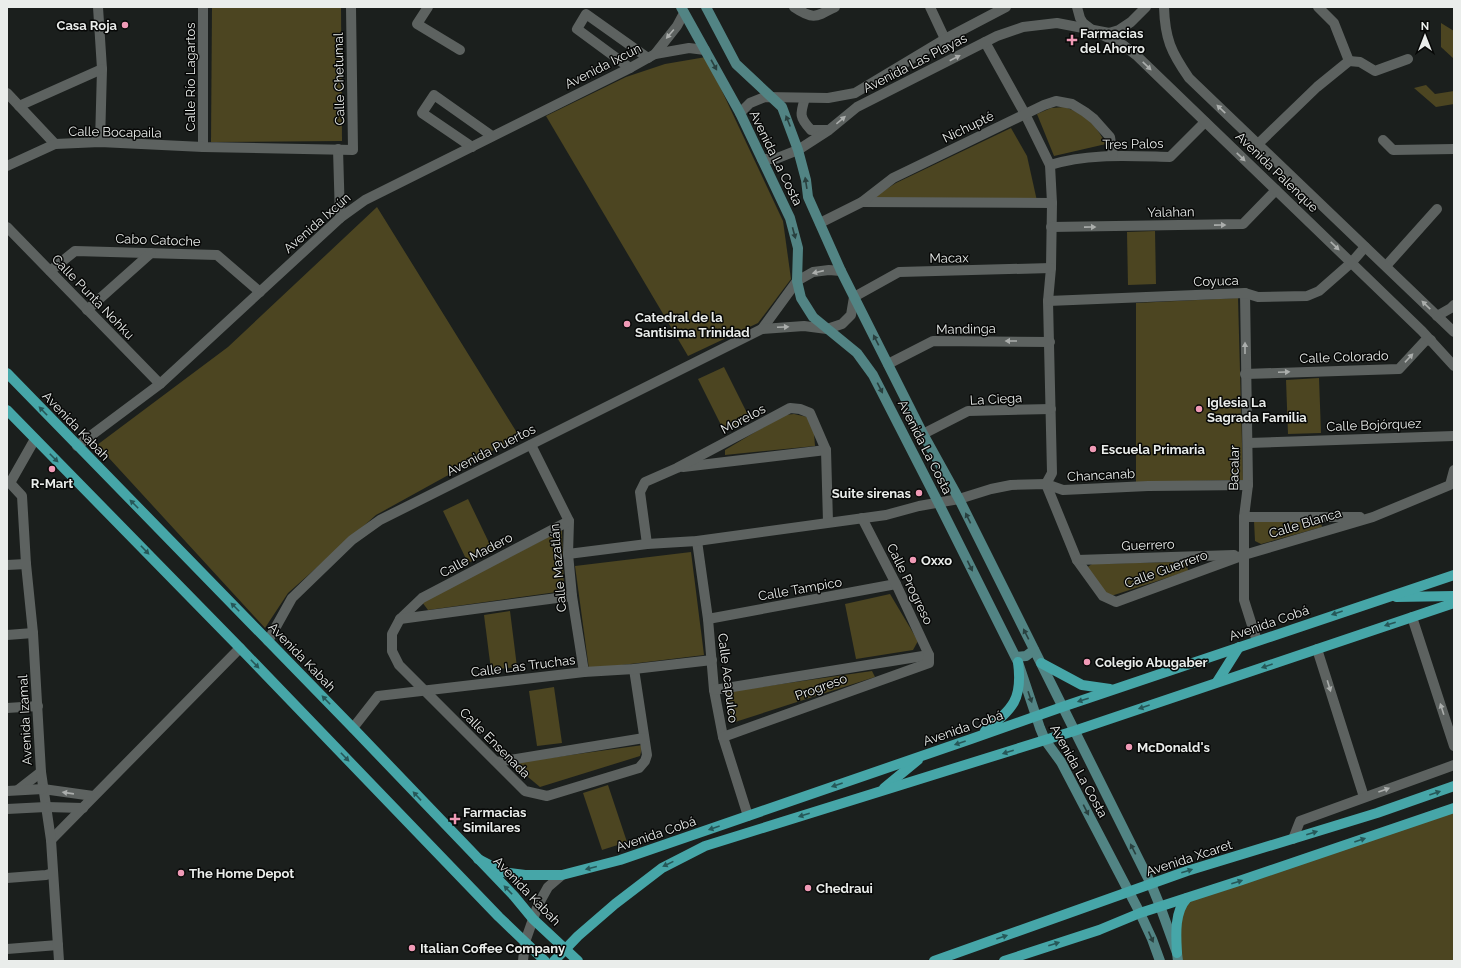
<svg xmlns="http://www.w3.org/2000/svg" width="1461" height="968" font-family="Raleway,sans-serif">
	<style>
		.green { fill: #4c4521 }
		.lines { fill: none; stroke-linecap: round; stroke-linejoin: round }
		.minor { stroke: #5d6260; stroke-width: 10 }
		.tertiary { stroke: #5d6260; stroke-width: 10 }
		.secondary { stroke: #528484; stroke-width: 10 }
		.primary { stroke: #46a6a8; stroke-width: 10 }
		.oneway { fill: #abaeac }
		.oneway2 { fill: #29403f }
		.oneway3 { fill: #265758 }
		.poi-dot { fill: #f09ab6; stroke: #070807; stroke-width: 1.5 }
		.labels { text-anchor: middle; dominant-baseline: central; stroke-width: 3; stroke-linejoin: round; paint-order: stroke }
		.poi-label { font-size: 13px; font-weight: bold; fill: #eaedeb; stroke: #070807; text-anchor: start }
		.street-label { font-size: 13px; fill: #eaedeb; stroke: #070807 }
	</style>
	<rect width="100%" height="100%" fill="#1b1f1d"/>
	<g class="green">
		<polygon points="212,7 341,7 342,141 211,142"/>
		<polygon points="1441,23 1454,31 1454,59 1441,47"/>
		<polygon points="706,57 783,221 791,279 758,323 688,356 546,116 626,77 665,64"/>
		<polygon points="1426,85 1435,94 1454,91 1454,104 1436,107 1414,88"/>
		<path d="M1065,107C1088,116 1094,123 1106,144L1054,156L1037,114L1051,108Z"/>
		<polygon points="1011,128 1027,156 1037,201 871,199 896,183"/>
		<polygon points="377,207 519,436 376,515 288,593 265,628 97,445 228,347"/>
		<polygon points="1155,231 1156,284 1128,285 1127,232"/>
		<polygon points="1238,298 1243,480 1136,482 1136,303"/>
		<polygon points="724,367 750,419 724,431 698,379"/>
		<polygon points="1319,378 1321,433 1288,434 1286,380"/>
		<polygon points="794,414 807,417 814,433 815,446 725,455 725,450 784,415"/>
		<polygon points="468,499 493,551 468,563 443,511"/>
		<polygon points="1320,519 1322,527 1261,544 1255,541 1254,521"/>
		<polygon points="562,530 564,591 428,610 422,602"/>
		<polygon points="691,552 704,655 589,669 575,566"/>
		<polygon points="1175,562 1187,563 1188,571 1111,596 1102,591 1086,568 1092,564"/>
		<polygon points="890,594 918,641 913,650 856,659 845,604"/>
		<polygon points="510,611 517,667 491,670 484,615"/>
		<polygon points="872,671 875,677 732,723 726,692"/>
		<polygon points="554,687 562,743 537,746 529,691"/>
		<polygon points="643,745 640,756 540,787 516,767 520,762"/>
		<polygon points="608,785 627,842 602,850 583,793"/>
		<polygon points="1454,810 1454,961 1181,961 1181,909 1190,900"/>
	</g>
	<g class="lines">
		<g class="minor">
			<polyline points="98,7 102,69 100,142"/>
			<polyline points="428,7 417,24 460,50"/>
			<path d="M794,7C813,20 816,17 835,7"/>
			<polyline points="930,7 945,39"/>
			<polyline points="1318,7 1334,23 1349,61"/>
			<polyline points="985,42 1025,114 1050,165 1052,203 1051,268 1048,301 1052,473 1046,484 1077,560 1103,596 1116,602 1244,555 1373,517 1450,485 1454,470"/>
			<polyline points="630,68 577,29 586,14 648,58"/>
			<polyline points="7,93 55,144"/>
			<polyline points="19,106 102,69"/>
			<polyline points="1383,140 1393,150 1454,149"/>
			<polyline points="1258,144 1317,87 1349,61 1360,62 1375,71 1408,59"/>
			<polyline points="203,147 203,7"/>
			<polyline points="472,147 422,113 434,95 492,136"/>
			<polyline points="338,149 340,218"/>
			<path d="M1050,165C1088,153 1130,156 1170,157L1205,122"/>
			<polyline points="7,166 55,144 100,142 203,147 353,150 351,7"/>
			<polyline points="862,202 1052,203"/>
			<polyline points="820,223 862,202 893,178 1044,105 1056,101 1072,104 1085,112 1094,119 1110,137 1113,155"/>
			<polyline points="7,227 160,384"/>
			<polyline points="1051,227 1243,224 1276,190"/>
			<polyline points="1386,266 1437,209"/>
			<polyline points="50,271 75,251 217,255 260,292"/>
			<polyline points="1245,293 1248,485 1244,517 1244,600 1257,641"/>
			<polyline points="854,297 899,272 1051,268"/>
			<polyline points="1048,301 1245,293 1258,297 1307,296 1319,291 1352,262 1365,247"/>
			<polyline points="87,310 151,253"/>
			<polyline points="1437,316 1451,308 1454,305"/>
			<polyline points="888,364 933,341 1050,342"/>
			<polyline points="1245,374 1399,369 1425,341 1431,340"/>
			<polyline points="923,434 968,411 1051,409"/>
			<polyline points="1248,443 1454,436"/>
			<polyline points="531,445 569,521 568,554 572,596 584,672"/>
			<polyline points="683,467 826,450"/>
			<polyline points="1244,517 1360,517"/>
			<polyline points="569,521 422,598 400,619 392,634 392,651 399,665 525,791 547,796 639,768 645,761 647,755 634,669"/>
			<polyline points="697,541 708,619 714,690 723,737 748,816"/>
			<polyline points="647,544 640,492 645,482 677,468 790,408 800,409 810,413 826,450 828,522"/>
			<polyline points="568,554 647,544 697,541 886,515 919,506 959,499 991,489 1011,485 1046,484 1063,490 1148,486 1248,485"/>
			<polyline points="1077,560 1234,555"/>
			<polyline points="7,565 26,564"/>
			<polyline points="1412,617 1454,746"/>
			<polyline points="400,619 572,596"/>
			<polyline points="708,619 896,584"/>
			<polyline points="7,635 33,633"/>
			<polyline points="1317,649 1364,797"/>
			<polyline points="714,690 929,655"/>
			<polyline points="7,708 38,706"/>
			<polyline points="353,728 378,696 584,672 634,669 712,660"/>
			<polyline points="723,737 929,663 929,655 896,584 862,518"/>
			<polyline points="497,762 644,738"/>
			<polyline points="43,789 93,796"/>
			<polyline points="18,790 41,772"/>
			<polyline points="46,807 83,808"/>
			<polyline points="1293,839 1300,821 1454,765"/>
			<polyline points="51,840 240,648"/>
			<polyline points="7,878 46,875 53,873"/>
			<polyline points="7,949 58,945"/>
		</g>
		<g class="tertiary">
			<polyline points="1077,7 1080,18 1083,23 1092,30 1123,45 1136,55 1422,331 1454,366"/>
			<path d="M1164,7C1165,39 1171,52 1189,78L1454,332"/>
			<polyline points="655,54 689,48 705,50"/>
			<path d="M805,98C800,114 799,117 811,130H828"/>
			<polyline points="740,113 750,103 765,97 828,98 855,93 945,39 1006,7"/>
			<polyline points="762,159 775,159 798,150 829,130 857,107 997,36 1023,27 1057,23 1109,33 1119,30 1131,22 1146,7"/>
			<polyline points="762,329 797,281 813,272 829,270 841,271"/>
			<polyline points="35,439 10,483 22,496 26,564 33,633 41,772 51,840 59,961"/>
			<polyline points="77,446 160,384 340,218 365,200 630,68 655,54 677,26 684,13"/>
			<polyline points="268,641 292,598 352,540 380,520 762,329 804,326 827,329 842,324 851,315 854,297"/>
			<polyline points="7,791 43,789"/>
			<polyline points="7,809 46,807"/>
			<polyline points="523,961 525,942 538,905 548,887 562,875"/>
		</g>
		<g class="secondary">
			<polyline points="681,7 740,113 790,218 798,248 797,281 801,298 813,317 857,353 873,375 938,502 1018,662 1040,728 1045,740 1061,762 1140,913 1152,939 1160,961"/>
			<polyline points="706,7 736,64 782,107 798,150 806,180 808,197 841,271 923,434 959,499 1151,884 1160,906 1177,953 1178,961"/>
			<polyline points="1016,657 1026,656 1034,650"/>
		</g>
		<g class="primary">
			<polyline points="7,373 353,728 514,896 533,919 578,961"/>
			<polyline points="7,410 240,648 499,917 545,961"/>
			<polyline points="1396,597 1454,596"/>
			<polyline points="1041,663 1082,685 1110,689"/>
			<polyline points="1217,682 1239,647"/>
			<path d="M985,731C1013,708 1023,700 1018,662"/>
			<polyline points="884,788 918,760"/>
			<polyline points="478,859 503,872 525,875 562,875 620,860 971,739 1062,707 1454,575"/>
			<path d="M1177,953C1176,936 1174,912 1187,898"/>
			<polyline points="554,961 578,936 615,904 662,868 705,846 1074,731 1454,603"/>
			<polyline points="934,961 1187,871 1377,813 1454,786"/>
			<polyline points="1004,961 1099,930 1140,913 1242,880 1454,808"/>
		</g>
	</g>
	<defs><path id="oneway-solid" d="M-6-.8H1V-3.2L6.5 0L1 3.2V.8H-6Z"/></defs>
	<g class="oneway">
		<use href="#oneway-solid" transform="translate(670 34) rotate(130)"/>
		<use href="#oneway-solid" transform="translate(955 58) rotate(-27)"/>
		<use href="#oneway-solid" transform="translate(1147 66) rotate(44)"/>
		<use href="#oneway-solid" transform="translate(1221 109) rotate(-136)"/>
		<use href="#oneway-solid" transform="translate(841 120) rotate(-40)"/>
		<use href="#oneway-solid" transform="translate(1241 157) rotate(44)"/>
		<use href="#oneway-solid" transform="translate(1220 225) rotate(-1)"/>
		<use href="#oneway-solid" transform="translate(1090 227) rotate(-1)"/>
		<use href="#oneway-solid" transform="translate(1335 246) rotate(44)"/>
		<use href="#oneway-solid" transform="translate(818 272) rotate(167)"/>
		<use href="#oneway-solid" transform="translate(1426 305) rotate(-136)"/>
		<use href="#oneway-solid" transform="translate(783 327) rotate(-3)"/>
		<use href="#oneway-solid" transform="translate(1011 341) rotate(-180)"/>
		<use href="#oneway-solid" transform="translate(1245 348) rotate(-90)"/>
		<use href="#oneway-solid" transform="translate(1409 358) rotate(-47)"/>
		<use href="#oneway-solid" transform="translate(1284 372) rotate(-2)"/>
		<use href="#oneway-solid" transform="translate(1329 686) rotate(73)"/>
		<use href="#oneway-solid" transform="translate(1442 709) rotate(-108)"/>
		<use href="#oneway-solid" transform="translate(1384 790) rotate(-20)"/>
		<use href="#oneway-solid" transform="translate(68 793) rotate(-172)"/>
	</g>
	<g class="oneway2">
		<use href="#oneway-solid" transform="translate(714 65) rotate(61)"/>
		<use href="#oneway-solid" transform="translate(788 121) rotate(-112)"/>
		<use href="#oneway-solid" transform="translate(806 183) rotate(-99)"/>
		<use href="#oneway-solid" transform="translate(794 233) rotate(75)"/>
		<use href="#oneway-solid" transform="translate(876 340) rotate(-117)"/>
		<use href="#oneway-solid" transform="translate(880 388) rotate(63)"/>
		<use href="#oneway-solid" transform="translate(968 518) rotate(-116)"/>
		<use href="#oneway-solid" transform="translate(970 566) rotate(64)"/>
		<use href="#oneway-solid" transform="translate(1026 634) rotate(-117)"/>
		<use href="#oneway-solid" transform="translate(1030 697) rotate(71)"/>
		<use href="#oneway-solid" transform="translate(1086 810) rotate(63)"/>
		<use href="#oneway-solid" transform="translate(1133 849) rotate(-117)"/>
		<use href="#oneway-solid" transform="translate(1151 937) rotate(66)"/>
	</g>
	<g class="oneway3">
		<use href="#oneway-solid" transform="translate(43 411) rotate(-134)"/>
		<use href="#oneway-solid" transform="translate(54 458) rotate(45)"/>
		<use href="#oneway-solid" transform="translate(134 504) rotate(-135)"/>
		<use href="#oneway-solid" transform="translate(145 550) rotate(46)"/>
		<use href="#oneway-solid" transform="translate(235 607) rotate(-135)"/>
		<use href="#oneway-solid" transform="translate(1337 613) rotate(161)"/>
		<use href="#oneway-solid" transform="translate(1390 624) rotate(162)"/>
		<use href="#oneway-solid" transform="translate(255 664) rotate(46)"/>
		<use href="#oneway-solid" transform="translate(1267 666) rotate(161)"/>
		<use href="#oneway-solid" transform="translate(326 700) rotate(-134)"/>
		<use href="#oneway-solid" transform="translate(1083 700) rotate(162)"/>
		<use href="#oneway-solid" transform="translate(1144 707) rotate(161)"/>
		<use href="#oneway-solid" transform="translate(960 743) rotate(161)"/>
		<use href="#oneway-solid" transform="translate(1008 752) rotate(163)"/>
		<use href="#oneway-solid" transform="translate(345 757) rotate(46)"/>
		<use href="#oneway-solid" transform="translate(837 785) rotate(161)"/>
		<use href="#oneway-solid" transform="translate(1435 793) rotate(-19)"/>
		<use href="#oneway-solid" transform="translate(417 796) rotate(-133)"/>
		<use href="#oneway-solid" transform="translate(804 815) rotate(163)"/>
		<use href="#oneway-solid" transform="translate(714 828) rotate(161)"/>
		<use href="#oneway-solid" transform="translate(1312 833) rotate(-17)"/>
		<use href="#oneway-solid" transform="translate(1360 840) rotate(-19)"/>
		<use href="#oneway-solid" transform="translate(668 864) rotate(154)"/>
		<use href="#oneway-solid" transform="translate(591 868) rotate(166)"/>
		<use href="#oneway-solid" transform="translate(1187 871) rotate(-18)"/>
		<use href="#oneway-solid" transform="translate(1237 882) rotate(-18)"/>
		<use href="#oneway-solid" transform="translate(508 890) rotate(-134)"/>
		<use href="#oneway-solid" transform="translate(1002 937) rotate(-19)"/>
		<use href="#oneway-solid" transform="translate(1054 944) rotate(-18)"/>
	</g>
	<g class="poi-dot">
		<circle cx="125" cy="25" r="4"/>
		<path d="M1070 34h4v4h4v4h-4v4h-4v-4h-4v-4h4z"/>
		<circle cx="627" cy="324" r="4"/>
		<circle cx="1199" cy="409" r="4"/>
		<circle cx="1093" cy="449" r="4"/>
		<circle cx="52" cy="469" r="4"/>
		<circle cx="919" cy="493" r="4"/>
		<circle cx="913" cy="560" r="4"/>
		<circle cx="1087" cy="662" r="4"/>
		<circle cx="1129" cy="747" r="4"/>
		<path d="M453 813h4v4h4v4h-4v4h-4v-4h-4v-4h4z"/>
		<circle cx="181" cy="873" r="4"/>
		<circle cx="808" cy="888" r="4"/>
		<circle cx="412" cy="948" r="4"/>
	</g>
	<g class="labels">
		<g class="poi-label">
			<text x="117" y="25" text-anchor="end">Casa Roja</text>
			<text x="1080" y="33">Farmacias<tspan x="1080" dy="15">del Ahorro</tspan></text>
			<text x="635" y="317">Catedral de la<tspan x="635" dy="15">Santisima Trinidad</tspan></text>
			<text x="1207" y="402">Iglesia La<tspan x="1207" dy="15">Sagrada Familia</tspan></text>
			<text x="1101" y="449">Escuela Primaria</text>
			<text x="52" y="483" text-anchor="middle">R-Mart</text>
			<text x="911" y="493" text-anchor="end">Suite sirenas</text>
			<text x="921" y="560">Oxxo</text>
			<text x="1095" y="662">Colegio Abugaber</text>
			<text x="1137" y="747">McDonald's</text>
			<text x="463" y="812">Farmacias<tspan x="463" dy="15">Similares</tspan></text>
			<text x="189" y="873">The Home Depot</text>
			<text x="816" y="888">Chedraui</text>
			<text x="420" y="948">Italian Coffee Company</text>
		</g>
		<g class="street-label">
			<text transform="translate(915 63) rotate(-27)">Avenida Las Playas</text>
			<text transform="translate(603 66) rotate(-27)">Avenida Ixcún</text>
			<text transform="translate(190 77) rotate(-90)">Calle Río Lagartos</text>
			<text transform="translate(339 79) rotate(-91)">Calle Chetumal</text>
			<text transform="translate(968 127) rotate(-26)">Nichupté</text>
			<text transform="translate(115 132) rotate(1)">Calle Bocapaila</text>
			<text transform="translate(1133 144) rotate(-1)">Tres Palos</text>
			<text transform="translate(776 158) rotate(64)">Avenida La Costa</text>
			<text transform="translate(1277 172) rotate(44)">Avenida Palenque</text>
			<text transform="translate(1171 212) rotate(-1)">Yalahan</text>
			<text transform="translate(317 223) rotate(-41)">Avenida Ixcún</text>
			<text transform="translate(158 240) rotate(2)">Cabo Catoche</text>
			<text transform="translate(949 258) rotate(-1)">Macax</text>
			<text transform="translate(1216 281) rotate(-2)">Coyuca</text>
			<text transform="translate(93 297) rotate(46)">Calle Punta Nohku</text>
			<text transform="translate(966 329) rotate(-1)">Mandinga</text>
			<text transform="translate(1344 357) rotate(-2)">Calle Colorado</text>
			<text transform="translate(996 399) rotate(-3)">La Ciega</text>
			<text transform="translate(743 419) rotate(-28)">Morelos</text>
			<text transform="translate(1374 425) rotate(-2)">Calle Bojórquez</text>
			<text transform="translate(76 426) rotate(46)">Avenida Kabah</text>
			<text transform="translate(925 447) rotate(63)">Avenida La Costa</text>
			<text transform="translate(491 450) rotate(-27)">Avenida Puertos</text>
			<text transform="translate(1234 468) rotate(-89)">Bacalar</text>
			<text transform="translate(1101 475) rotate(-3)">Chancanab</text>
			<text transform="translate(1305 523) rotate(-17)">Calle Blanca</text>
			<text transform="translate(1148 545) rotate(-2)">Guerrero</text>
			<text transform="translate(476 555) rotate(-28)">Calle Madero</text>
			<text transform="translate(558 568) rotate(-95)">Calle Mazatlán</text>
			<text transform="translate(1166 569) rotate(-20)">Calle Guerrero</text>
			<text transform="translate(910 584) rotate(64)">Calle Progreso</text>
			<text transform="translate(800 589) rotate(-10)">Calle Tampico</text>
			<text transform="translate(1269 623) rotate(-19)">Avenida Cobá</text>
			<text transform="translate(302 657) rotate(46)">Avenida Kabah</text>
			<text transform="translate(523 666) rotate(-7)">Calle Las Truchas</text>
			<text transform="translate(728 678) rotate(83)">Calle Acapulco</text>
			<text transform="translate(821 687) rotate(-20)">Progreso</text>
			<text transform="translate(25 720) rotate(-93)">Avenida Izamal</text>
			<text transform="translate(963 728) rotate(-19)">Avenida Cobá</text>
			<text transform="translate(495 743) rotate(45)">Calle Ensenada</text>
			<text transform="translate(1079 771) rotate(61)">Avenida La Costa</text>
			<text transform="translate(656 834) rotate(-19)">Avenida Cobá</text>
			<text transform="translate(1189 858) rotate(-18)">Avenida Xcaret</text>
			<text transform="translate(527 891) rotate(46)">Avenida Kabah</text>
		</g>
	</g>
	<rect width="1461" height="968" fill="none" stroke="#eaedeb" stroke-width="16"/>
	<g transform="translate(1425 36)" stroke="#070807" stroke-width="3" paint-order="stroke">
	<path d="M0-3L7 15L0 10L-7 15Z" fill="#eaedeb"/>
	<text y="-6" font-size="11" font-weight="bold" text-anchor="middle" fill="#eaedeb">N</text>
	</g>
</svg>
